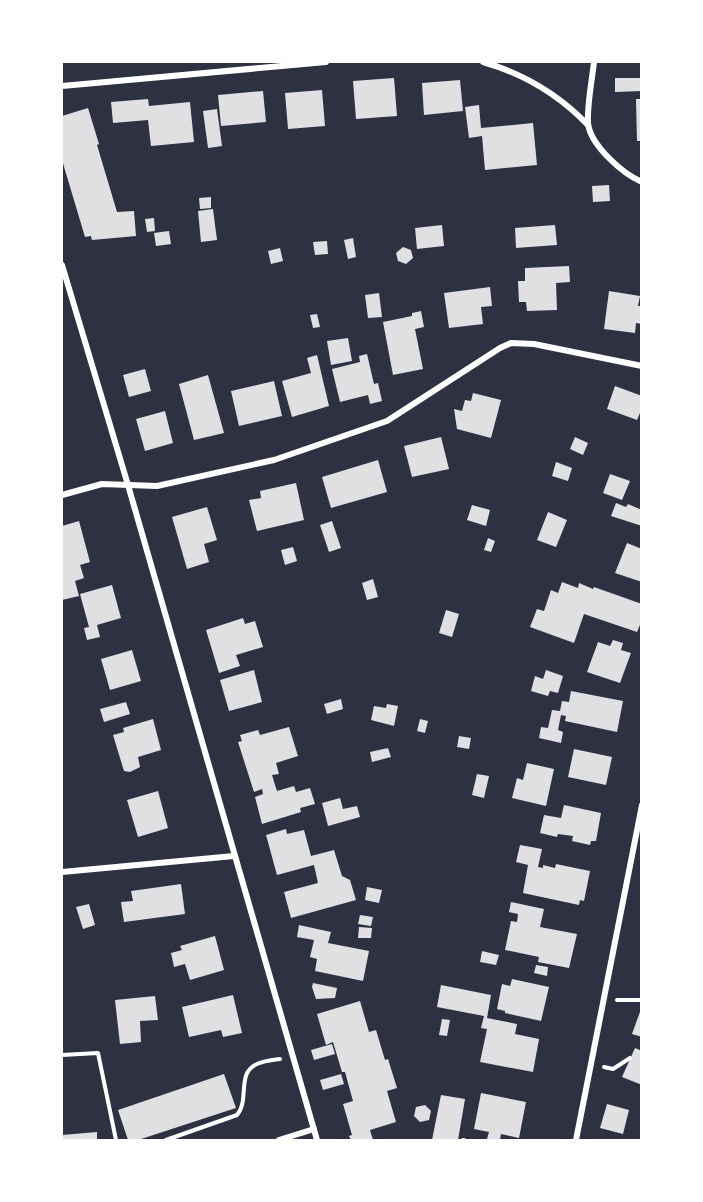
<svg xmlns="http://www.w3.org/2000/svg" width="703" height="1202" font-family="Raleway,sans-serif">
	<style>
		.building { fill: #e0e0e3 }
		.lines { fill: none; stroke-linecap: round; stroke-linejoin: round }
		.path { stroke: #fff; stroke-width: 4 }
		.minor { stroke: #fff; stroke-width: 6 }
	</style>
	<rect width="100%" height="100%" fill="#2d3142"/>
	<g class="building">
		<polygon points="394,78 397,116 356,119 353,81"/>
		<polygon points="615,78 642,78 642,91 615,92"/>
		<polygon points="460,80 463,111 424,115 422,83"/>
		<polygon points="322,90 325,126 288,129 285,93"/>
		<polygon points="263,91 266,122 221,126 218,95"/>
		<polygon points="148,99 149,106 190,102 194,142 151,146 148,120 113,123 111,102"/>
		<polygon points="636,99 642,99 642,141 637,141"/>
		<polygon points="479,105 481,128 533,123 537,165 485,170 482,136 469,138 465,107"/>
		<polygon points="88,108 99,144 97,145 117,212 134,211 136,236 92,240 91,236 85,237 62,160 62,116"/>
		<polygon points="217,109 222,146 208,148 203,111"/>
		<polygon points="609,185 610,201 593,202 592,186"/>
		<polygon points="211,197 211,208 200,209 199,198"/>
		<polygon points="213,209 217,240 201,242 198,211"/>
		<polygon points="154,218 155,231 147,232 145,219"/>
		<polygon points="442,225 444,246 417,249 415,228"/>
		<polygon points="555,225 557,245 516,248 515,228"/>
		<polygon points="169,231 171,244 156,246 154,233"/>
		<polygon points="353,238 356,257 348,259 344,240"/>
		<polygon points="327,241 328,254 315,255 313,242"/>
		<polygon points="403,247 411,250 413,258 406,264 398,261 396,253"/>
		<polygon points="280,248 283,261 271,264 268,251"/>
		<polygon points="569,266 570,282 556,283 557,310 527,311 526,302 519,302 518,281 525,281 525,268"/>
		<polygon points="490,287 492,306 481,307 483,324 449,328 444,293"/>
		<polygon points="609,291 640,296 638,306 642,306 642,324 636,323 635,333 604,329"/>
		<polygon points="379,293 382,317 368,318 365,295"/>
		<polygon points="421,311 424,327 415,329 423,369 393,375 383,322 412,316 412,313"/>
		<polygon points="317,314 320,327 313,328 310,315"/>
		<polygon points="348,338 352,361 331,365 327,341"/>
		<polygon points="367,354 374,384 378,383 382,401 370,404 368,395 340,402 332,369 360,362 359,356"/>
		<polygon points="317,355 329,406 292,417 282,381 311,373 307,358"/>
		<polygon points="145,369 151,391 129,397 123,375"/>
		<polygon points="208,375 224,433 194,440 179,384"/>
		<polygon points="274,381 282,416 239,426 231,391"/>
		<polygon points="615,386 642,396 642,408 637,420 607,409"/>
		<polygon points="473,393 501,400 491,438 457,429 454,409 462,411 465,400 471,401"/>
		<polygon points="165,411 173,443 145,451 136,419"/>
		<polygon points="441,437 449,469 412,477 404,446"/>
		<polygon points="575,437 588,443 583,455 570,449"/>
		<polygon points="378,460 387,492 331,508 322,477"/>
		<polygon points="556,462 572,468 568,481 552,476"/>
		<polygon points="610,474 630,481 622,500 603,493"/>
		<polygon points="296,483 304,520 257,531 249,500 261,498 260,491"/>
		<polygon points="616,503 626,507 628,504 642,510 642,526 611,516"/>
		<polygon points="472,505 490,510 486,526 467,520"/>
		<polygon points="207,507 217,540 204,544 209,562 187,569 172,517"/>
		<polygon points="548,512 567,520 556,547 537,540"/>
		<polygon points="79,521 90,562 80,565 84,578 75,581 79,596 62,600 62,526"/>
		<polygon points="332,521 341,548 329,552 320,525"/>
		<polygon points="488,538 495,541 491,552 484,550"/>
		<polygon points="627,543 642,549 642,582 615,573"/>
		<polygon points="293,547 297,561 285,565 281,550"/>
		<polygon points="373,579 378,597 367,600 362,583"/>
		<polygon points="562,582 578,588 579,583 593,589 594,587 642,604 642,620 637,632 584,614 574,643 530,627 537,609 544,611 551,590 558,593"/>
		<polygon points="112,585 121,618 97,625 100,637 87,640 84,628 89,627 80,594"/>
		<polygon points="446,610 459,614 452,637 439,633"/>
		<polygon points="243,618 245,624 255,621 263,647 236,655 240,666 219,673 206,630"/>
		<polygon points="613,640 623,643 621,650 631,653 620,683 587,672 598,642 610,646"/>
		<polygon points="132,650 141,681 110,690 101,659"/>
		<polygon points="254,670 262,702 229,711 220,680"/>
		<polygon points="546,670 563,676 558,693 550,691 548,696 531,691 535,676 543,679"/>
		<polygon points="571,691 623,701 617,732 565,721 566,716 561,715 558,730 563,732 561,743 539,738 541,727 548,728 552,710 560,711 562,701 569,702"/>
		<polygon points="341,699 343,709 327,714 324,704"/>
		<polygon points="126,702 130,714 104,722 100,709"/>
		<polygon points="387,704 398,706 394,726 371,720 374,706 386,708"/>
		<polygon points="153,719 161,750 138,757 140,767 130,772 124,771 113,735 124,732 123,728"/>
		<polygon points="420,719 428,721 425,733 417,731"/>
		<polygon points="289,727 298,756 276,763 279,774 272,775 275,785 277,791 294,786 296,792 310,788 315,804 300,808 301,812 262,824 255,797 263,794 262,789 254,792 238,742 242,741 240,735 258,730 260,735"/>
		<polygon points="459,736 471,738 469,749 457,747"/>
		<polygon points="388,748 391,757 372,762 370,752"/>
		<polygon points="574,749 612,757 606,785 568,777"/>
		<polygon points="527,763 554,769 546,806 512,798 517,778 523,780"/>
		<polygon points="477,774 489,776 484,798 472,795"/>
		<polygon points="158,791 168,828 138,837 127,800"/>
		<polygon points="340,798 343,809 357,806 360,817 328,826 322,803"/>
		<polygon points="564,805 601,813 596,841 591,841 590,845 572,841 573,836 558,834 557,837 540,833 544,815 561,818"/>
		<polygon points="286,829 287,834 304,830 311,856 334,850 342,876 350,880 356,900 291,918 284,892 318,883 314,865 277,875 266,835"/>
		<polygon points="520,845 542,849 538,867 543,868 543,865 555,868 556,864 590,871 584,901 580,900 579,905 523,893 528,865 516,862"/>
		<polygon points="181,884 185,914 124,922 121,902 133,901 131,891"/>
		<polygon points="367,887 382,890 379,903 365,900"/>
		<polygon points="511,902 544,909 540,927 577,934 569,968 538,962 539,957 505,950 511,921 517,922 518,914 509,912"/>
		<polygon points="89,904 95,925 83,929 76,907"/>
		<polygon points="360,915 373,917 371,926 358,924"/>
		<polygon points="299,925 331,932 328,943 369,951 363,981 315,971 317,959 310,957 314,940 297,937"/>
		<polygon points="359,927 372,928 371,938 358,938"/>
		<polygon points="215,936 224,970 190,980 185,964 174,967 171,953 182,950 180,946"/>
		<polygon points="482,951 499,955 496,965 480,962"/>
		<polygon points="536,965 548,967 547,976 534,973"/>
		<polygon points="512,979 549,987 541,1021 505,1013 505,1011 497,1009 502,984 510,986"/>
		<polygon points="313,983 337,988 335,998 316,999 312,987"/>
		<polygon points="441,985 491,995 487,1018 517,1024 515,1034 539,1039 533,1072 480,1062 487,1029 481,1028 484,1016 437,1007"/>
		<polygon points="233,995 242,1033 223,1037 221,1030 189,1037 182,1007"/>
		<polygon points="155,996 158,1020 140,1021 141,1042 120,1044 115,1000"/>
		<polygon points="360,1001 369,1032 376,1030 385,1060 388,1059 397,1088 387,1091 396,1122 370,1130 373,1140 351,1140 349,1136 352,1135 343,1104 353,1101 345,1072 342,1072 333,1042 326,1045 317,1014"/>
		<polygon points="641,1009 642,1009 642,1037 632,1034"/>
		<polygon points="442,1019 450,1020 447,1036 439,1035"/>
		<polygon points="332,1044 335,1054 314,1060 311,1050"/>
		<polygon points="635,1048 642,1051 642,1085 622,1077"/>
		<polygon points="224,1074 236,1108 138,1140 128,1140 118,1110"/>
		<polygon points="341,1074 344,1084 323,1090 320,1080"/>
		<polygon points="481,1093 526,1102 519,1138 501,1134 500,1140 487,1139 489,1132 474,1129"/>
		<polygon points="441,1095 465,1099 458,1140 432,1140"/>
		<polygon points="607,1104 629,1110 623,1134 600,1128"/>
		<polygon points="425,1105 431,1111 429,1120 420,1122 414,1116 416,1107"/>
		<polygon points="97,1132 97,1140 62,1140 62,1135"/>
	</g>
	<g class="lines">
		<g class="path">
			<polyline points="617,1000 642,1000"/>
			<polyline points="62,1055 98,1053 116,1140"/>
			<polyline points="604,1067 613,1069 630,1058"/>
			<path d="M166,1140L237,1115C250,1100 236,1073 257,1064C264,1061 273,1060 280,1059"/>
			<polyline points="463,1140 464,1140"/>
		</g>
		<g class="minor">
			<path d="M483,62C525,74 558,94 588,125"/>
			<path d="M594,62C592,80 587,105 588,123C590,145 623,174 642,182"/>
			<polyline points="62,86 326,62"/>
			<polyline points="62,265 128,485 317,1140"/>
			<polyline points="62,495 102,484 157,486 274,460 387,421 500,348 511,343 534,344 642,366"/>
			<polyline points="62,872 234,856"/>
			<polyline points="279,1140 314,1129"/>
			<polyline points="576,1140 642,805"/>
		</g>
	</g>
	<rect width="703" height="1202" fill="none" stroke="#ffffff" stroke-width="126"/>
</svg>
